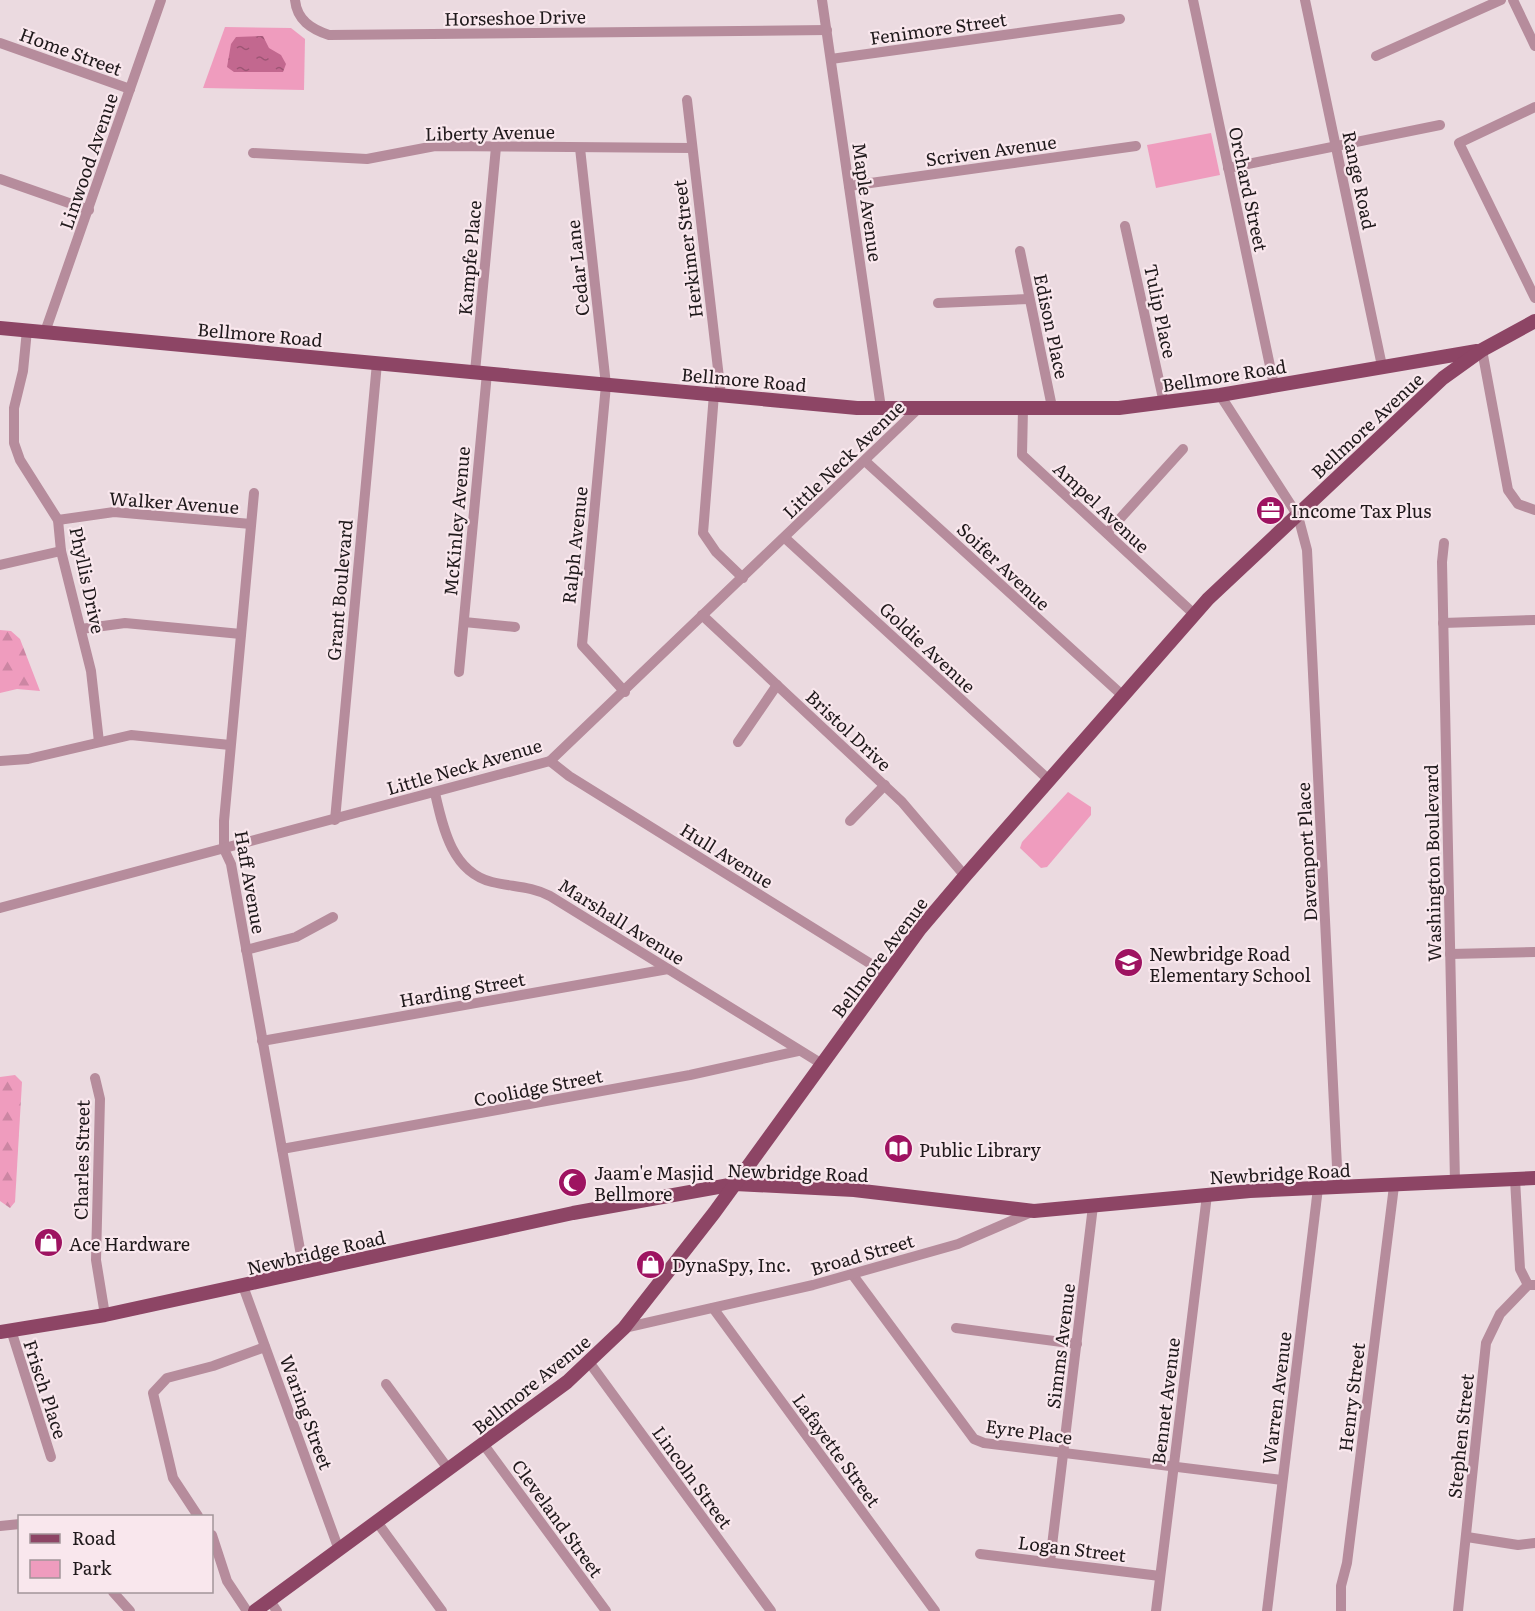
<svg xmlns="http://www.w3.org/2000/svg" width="1535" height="1611" font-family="Literata,serif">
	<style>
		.green { fill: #ef9cbe }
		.forest { fill: url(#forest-firs) }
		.water { fill: url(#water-ripples) }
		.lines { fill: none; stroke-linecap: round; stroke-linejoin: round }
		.minor { stroke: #b68c9c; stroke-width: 10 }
		.major { stroke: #8d4565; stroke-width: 14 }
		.labels { text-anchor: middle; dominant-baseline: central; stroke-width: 4.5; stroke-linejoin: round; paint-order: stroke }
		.street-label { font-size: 18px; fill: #1f191b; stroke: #f9e7ed }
		.poi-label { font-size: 18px; fill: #1f191b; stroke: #f9e7ed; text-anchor: start }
	</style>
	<defs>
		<pattern id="forest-firs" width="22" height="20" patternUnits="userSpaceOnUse" patternTransform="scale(1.5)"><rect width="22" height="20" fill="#ef9cbe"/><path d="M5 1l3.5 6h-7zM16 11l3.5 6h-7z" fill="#cc86a3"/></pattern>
		<pattern id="water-ripples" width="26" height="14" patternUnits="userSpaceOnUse" patternTransform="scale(1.5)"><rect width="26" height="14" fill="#c2688f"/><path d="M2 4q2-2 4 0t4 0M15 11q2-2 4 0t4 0" fill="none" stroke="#9d5574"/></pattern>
	</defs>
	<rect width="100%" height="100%" fill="#ebdae0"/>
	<g class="green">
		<polygon points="225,27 291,28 305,39 304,90 203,88"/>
		<polygon points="1211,133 1220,175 1156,188 1147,145"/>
		<polygon points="1068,792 1091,807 1091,815 1047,867 1041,868 1020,848 1022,842"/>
	</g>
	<g class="forest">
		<polygon points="0,630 11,631 20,639 40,691 17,689 0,693"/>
		<polygon points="15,1075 22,1082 15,1202 10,1208 0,1201 0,1077"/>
	</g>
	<polygon class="water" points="263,36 269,48 281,55 286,64 283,72 234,72 227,67 231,44 236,37"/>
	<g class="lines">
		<g class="minor">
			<path d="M295,0C297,20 311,29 329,35L827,30"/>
			<polyline points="822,0 881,408"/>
			<polyline points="1193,0 1274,385"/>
			<polyline points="1305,0 1382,366"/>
			<polyline points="1513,0 1535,46"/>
			<polyline points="0,43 130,89"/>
			<polyline points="1376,56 1501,0"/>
			<polyline points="831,59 1120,19"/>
			<polyline points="687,100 721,395"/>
			<polyline points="1535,107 1459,143 1535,298"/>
			<polyline points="580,148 606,385 582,645 625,692"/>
			<polyline points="253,153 367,159 435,146 692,148"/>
			<polyline points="1228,168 1440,125"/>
			<polyline points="0,179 89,210"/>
			<polyline points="849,186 1136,146"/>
			<polyline points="1125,226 1164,403"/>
			<polyline points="1020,251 1052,407"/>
			<polyline points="938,303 1029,299"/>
			<polyline points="27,330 23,371 14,408 14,443 20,460 58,520 61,551 91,671 99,742"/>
			<polyline points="45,332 161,0"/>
			<polyline points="1482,350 1508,490 1518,504 1535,510"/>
			<polyline points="475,372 496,147"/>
			<polyline points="714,394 703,533 716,552 743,578"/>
			<polyline points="1220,395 1298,516 1307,550 1338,1187"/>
			<polyline points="1023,408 1022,455 1194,614"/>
			<polyline points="865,461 1122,695"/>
			<polyline points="254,493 224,821 224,849 231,864 304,1272"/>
			<polyline points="58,520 114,512 251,524"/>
			<polyline points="1107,533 1183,449"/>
			<polyline points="785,538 1049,780"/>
			<polyline points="1444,543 1442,562 1455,1182"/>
			<polyline points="0,565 61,551"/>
			<polyline points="702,615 902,802 965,876"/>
			<polyline points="464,622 515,627"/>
			<polyline points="1443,623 1535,620"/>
			<polyline points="81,629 125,623 241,634"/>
			<polyline points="459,672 487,373"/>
			<polyline points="738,742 777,685"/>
			<polyline points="0,761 28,759 131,735 230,745"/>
			<polyline points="550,761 569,776 887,974"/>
			<path d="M435,793C443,828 452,872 492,882C512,887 531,886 550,896L822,1064"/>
			<polyline points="335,820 377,363"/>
			<polyline points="850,821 885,785"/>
			<polyline points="0,908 550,761 919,408"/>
			<polyline points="246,950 296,937 333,917"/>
			<polyline points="1450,954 1535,952"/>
			<polyline points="262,1041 668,969"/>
			<polyline points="95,1078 100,1099 96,1260 105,1315"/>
			<polyline points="282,1149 690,1075 798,1051"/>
			<polyline points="1515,1179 1520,1269 1528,1285"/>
			<polyline points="852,1274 974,1439 984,1443 1282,1480"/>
			<polyline points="243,1286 339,1550"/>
			<polyline points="713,1308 935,1611"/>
			<polyline points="624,1328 813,1285 958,1244 1034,1211"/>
			<polyline points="956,1328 1077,1344"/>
			<polyline points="11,1330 51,1457"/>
			<polyline points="589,1362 771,1611"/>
			<polyline points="386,1384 449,1470"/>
			<polyline points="484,1445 606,1611"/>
			<polyline points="198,1516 173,1478 153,1393 167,1378 213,1366 265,1347"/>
			<polyline points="377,1522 442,1611"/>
			<polyline points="0,1526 20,1524"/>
			<polyline points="212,1535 227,1581 247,1611"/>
			<polyline points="1467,1537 1518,1545 1535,1543"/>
			<polyline points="980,1554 1160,1576"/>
			<polyline points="1050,1562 1093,1206"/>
			<polyline points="113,1592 130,1611"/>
			<polyline points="270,1601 277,1611"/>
			<polyline points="1156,1611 1207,1195"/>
			<polyline points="1267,1611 1318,1188"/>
			<polyline points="1341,1611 1341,1586 1347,1563 1394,1186"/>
			<polyline points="1458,1611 1486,1343 1500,1314 1528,1285 1535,1285"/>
		</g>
		<g class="major">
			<polyline points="0,328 857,408 1119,408 1220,395 1477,351"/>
			<polyline points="0,1332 105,1315 573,1213 735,1184 854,1190 1034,1211 1250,1191 1535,1178"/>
			<polyline points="255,1611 567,1382 624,1328 714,1213 920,929 965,876 1208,599 1443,378 1482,350 1535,321"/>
		</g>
	</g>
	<defs>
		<symbol id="office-disc" viewBox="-11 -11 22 22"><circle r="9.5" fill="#9e1361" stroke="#f9e7ed"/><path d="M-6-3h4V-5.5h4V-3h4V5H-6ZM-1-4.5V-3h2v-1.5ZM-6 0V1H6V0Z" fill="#fff"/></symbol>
		<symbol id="school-disc" viewBox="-11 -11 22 22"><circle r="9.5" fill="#9e1361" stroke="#f9e7ed"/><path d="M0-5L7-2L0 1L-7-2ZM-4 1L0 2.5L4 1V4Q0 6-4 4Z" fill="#fff"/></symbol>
		<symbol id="library-disc" viewBox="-11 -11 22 22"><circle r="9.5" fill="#9e1361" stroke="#f9e7ed"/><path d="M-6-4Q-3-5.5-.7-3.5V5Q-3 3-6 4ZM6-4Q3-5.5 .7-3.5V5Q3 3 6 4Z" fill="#fff"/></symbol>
		<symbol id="mosque-disc" viewBox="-11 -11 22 22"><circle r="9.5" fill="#9e1361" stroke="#f9e7ed"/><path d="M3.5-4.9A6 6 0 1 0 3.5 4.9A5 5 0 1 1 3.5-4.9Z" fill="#fff"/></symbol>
		<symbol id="shop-disc" viewBox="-11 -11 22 22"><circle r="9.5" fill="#9e1361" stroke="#f9e7ed"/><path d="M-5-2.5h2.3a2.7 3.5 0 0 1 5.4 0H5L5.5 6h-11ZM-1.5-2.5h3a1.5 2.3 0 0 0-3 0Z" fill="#fff"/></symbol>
	</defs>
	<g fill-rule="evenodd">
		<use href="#office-disc" x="1254" y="494" width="33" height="33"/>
		<use href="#school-disc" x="1112" y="946" width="33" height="33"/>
		<use href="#library-disc" x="882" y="1132" width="33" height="33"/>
		<use href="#mosque-disc" x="556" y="1166" width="33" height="33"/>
		<use href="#shop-disc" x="32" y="1226" width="33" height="33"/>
		<use href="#shop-disc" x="634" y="1248" width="33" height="33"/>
	</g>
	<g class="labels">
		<g class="street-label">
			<text transform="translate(515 17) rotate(-1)">Horseshoe Drive</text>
			<text transform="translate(938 28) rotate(-8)">Fenimore Street</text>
			<text transform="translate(71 51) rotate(20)">Home Street</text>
			<text transform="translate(490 132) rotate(-1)">Liberty Avenue</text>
			<text transform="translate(991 150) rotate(-8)">Scriven Avenue</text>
			<text transform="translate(88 161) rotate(-71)">Linwood Avenue</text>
			<text transform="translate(1360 180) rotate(78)">Range Road</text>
			<text transform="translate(1249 189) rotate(78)">Orchard Street</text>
			<text transform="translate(868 202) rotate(82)">Maple Avenue</text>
			<text transform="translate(687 249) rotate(-97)">Herkimer Street</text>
			<text transform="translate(469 258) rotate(-85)">Kampfe Place</text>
			<text transform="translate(577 268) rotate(-96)">Cedar Lane</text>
			<text transform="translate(1161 311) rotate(78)">Tulip Place</text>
			<text transform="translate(1052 326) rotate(78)">Edison Place</text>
			<text transform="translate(260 334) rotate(5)">Bellmore Road</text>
			<text transform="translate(1224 375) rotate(-9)">Bellmore Road</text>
			<text transform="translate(744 379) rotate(5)">Bellmore Road</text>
			<text transform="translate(1367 425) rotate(-43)">Bellmore Avenue</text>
			<text transform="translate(843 459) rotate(-44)">Little Neck Avenue</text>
			<text transform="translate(174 502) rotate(4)">Walker Avenue</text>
			<text transform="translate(1102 507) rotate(43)">Ampel Avenue</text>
			<text transform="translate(456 521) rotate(-85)">McKinley Avenue</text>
			<text transform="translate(574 545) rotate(-84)">Ralph Avenue</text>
			<text transform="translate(1004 566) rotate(43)">Soifer Avenue</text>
			<text transform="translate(88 580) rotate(78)">Phyllis Drive</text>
			<text transform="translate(339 590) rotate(-85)">Grant Boulevard</text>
			<text transform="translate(928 647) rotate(43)">Goldie Avenue</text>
			<text transform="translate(849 730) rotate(43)">Bristol Drive</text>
			<text transform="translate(464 766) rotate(-16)">Little Neck Avenue</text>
			<text transform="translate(1306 852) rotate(-93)">Davenport Place</text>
			<text transform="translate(727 855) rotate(32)">Hull Avenue</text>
			<text transform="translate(1432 863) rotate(-91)">Washington Boulevard</text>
			<text transform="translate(251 882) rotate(80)">Haff Avenue</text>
			<text transform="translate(622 921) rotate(32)">Marshall Avenue</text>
			<text transform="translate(879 957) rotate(-53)">Bellmore Avenue</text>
			<text transform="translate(462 989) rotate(-10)">Harding Street</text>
			<text transform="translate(538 1087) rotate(-11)">Coolidge Street</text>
			<text transform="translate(81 1160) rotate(-89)">Charles Street</text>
			<text transform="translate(798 1172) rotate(2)">Newbridge Road</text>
			<text transform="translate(1280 1173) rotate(-3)">Newbridge Road</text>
			<text transform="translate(316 1252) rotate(-13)">Newbridge Road</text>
			<text transform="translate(862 1254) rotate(-16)">Broad Street</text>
			<text transform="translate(1060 1346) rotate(-83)">Simms Avenue</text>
			<text transform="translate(531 1384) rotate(-39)">Bellmore Avenue</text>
			<text transform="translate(46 1389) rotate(72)">Frisch Place</text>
			<text transform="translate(1351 1397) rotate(-83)">Henry Street</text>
			<text transform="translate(1276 1398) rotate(-83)">Warren Avenue</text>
			<text transform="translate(1165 1401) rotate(-83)">Bennet Avenue</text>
			<text transform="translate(307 1412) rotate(70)">Waring Street</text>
			<text transform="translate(1029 1431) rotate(8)">Eyre Place</text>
			<text transform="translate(1460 1436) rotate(-84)">Stephen Street</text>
			<text transform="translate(837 1450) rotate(54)">Lafayette Street</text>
			<text transform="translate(693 1477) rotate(54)">Lincoln Street</text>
			<text transform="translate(558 1518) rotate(54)">Cleveland Street</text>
			<text transform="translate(1072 1548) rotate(7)">Logan Street</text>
		</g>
		<g class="poi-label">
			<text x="1291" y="510">Income Tax Plus</text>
			<text x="1149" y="953">Newbridge Road<tspan x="1149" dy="21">Elementary School</tspan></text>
			<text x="919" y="1149">Public Library</text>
			<text x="594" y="1172">Jaam'e Masjid<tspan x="594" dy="21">Bellmore</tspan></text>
			<text x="69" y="1243">Ace Hardware</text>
			<text x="672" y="1264">DynaSpy, Inc.</text>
		</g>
	</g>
	<rect x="18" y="1515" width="195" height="78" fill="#f9e7ed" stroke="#a29599" stroke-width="1.5"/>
	<rect x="30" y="1534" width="30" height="9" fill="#8d4565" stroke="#a29599" stroke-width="1.5"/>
	<text x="72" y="1545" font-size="18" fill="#1f191b">Road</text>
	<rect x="30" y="1560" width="30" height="18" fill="#ef9cbe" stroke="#a29599" stroke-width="1.5"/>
	<text x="72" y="1575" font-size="18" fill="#1f191b">Park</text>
</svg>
